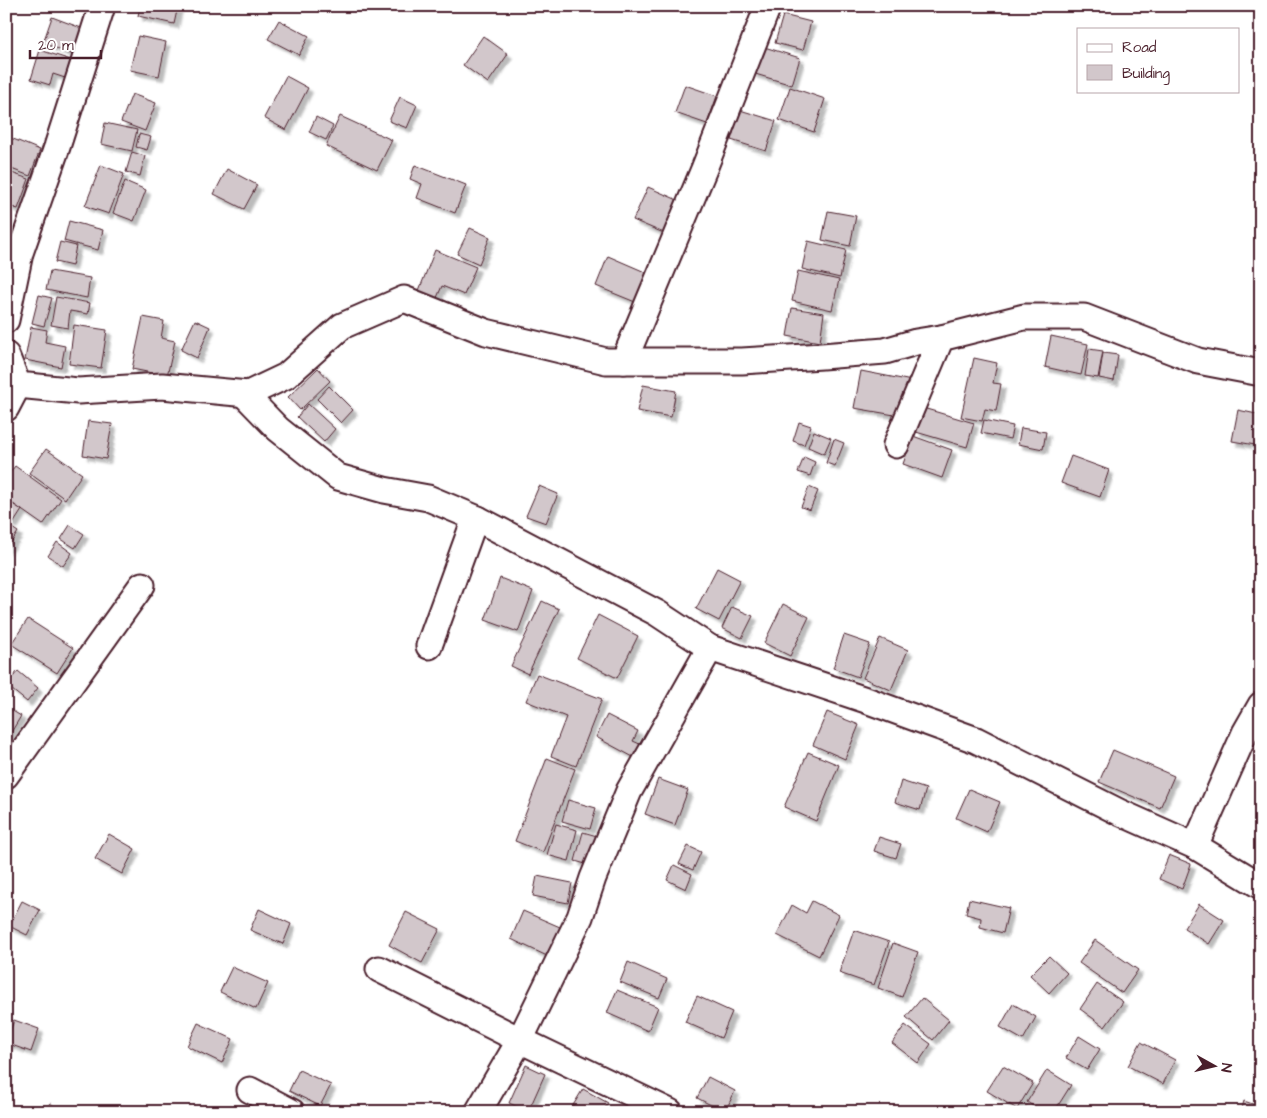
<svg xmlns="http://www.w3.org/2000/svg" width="1267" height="1118" font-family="'Architects Daughter',sans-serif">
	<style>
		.building { fill: #d2c7cb; stroke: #4a1f2b; filter: url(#shadow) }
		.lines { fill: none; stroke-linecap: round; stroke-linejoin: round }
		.minor-casing { stroke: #4a1f2b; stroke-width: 29 }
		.minor { stroke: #fff; stroke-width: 25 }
	</style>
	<defs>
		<filter id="shadow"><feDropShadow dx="4.5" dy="4.5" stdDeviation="1" flood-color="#0004"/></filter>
	</defs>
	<rect width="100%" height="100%" fill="#fff"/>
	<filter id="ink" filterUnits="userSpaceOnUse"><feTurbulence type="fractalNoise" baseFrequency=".02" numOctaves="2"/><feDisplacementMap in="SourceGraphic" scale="10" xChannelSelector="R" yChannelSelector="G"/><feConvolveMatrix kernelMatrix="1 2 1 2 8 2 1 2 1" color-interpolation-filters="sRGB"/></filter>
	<g filter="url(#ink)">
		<g class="building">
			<polygon points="140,6 178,6 174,24 138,16"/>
			<polygon points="783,15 811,22 803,50 775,43"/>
			<polygon points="52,17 84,29 74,55 43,43"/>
			<polygon points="279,20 309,36 299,55 268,39"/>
			<polygon points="138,36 166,42 159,76 130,70"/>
			<polygon points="483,36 508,54 488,83 463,65"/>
			<polygon points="761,46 800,58 792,85 752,73"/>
			<polygon points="40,50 74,61 68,79 53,74 50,85 31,79"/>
			<polygon points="286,76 308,88 286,130 264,118"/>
			<polygon points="685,85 717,96 707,124 675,113"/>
			<polygon points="790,87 825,99 814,132 779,120"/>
			<polygon points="132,94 156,103 145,131 121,122"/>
			<polygon points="400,97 417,105 407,128 389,121"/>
			<polygon points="740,110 776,121 766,151 731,140"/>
			<polygon points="340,116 392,140 377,170 326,146"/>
			<polygon points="316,117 333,126 326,140 309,132"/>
			<polygon points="105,123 137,130 132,151 101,144"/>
			<polygon points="139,134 151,137 147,150 136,147"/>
			<polygon points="6,136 40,150 30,176 6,167"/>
			<polygon points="132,152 145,156 140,176 126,172"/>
			<polygon points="101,165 124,174 109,214 85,206"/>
			<polygon points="415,165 466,185 455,213 417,198 422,184 410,179"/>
			<polygon points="227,169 257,185 244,209 214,194"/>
			<polygon points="6,171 29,179 18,209 6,205"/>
			<polygon points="125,181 146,190 134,221 113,213"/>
			<polygon points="648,187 680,201 666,234 633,220"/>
			<polygon points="828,211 856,216 850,246 822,240"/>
			<polygon points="69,221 103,230 98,250 64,241"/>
			<polygon points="470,228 490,237 479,264 457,254"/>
			<polygon points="808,241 846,250 840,278 802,269"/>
			<polygon points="60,242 76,246 72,266 55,262"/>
			<polygon points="435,250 476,267 464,295 442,286 436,300 418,293"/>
			<polygon points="608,256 652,275 640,304 596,286"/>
			<polygon points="50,271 90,278 87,298 46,290"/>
			<polygon points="798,271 839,280 832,310 792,301"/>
			<polygon points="39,295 52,298 44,326 32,323"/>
			<polygon points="56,297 90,303 88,314 70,311 68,328 51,325"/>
			<polygon points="792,308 824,313 820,342 787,336"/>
			<polygon points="143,317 164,321 161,338 175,341 167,376 132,369"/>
			<polygon points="195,320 210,327 197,358 181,350"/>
			<polygon points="74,325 107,330 101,368 69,364"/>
			<polygon points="31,327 47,330 45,342 65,346 61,367 25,360"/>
			<polygon points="1051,336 1088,344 1081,375 1045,367"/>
			<polygon points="1089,349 1103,351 1098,378 1085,376"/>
			<polygon points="1103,353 1118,355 1114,381 1099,378"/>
			<polygon points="974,358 997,363 993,383 1001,384 996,411 985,409 982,421 961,417"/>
			<polygon points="318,368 330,381 300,410 288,397"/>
			<polygon points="861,371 912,381 906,417 854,408"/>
			<polygon points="643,385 676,391 671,417 637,411"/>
			<polygon points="329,386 353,410 341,423 317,399"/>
			<polygon points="308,404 335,429 324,442 297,417"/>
			<polygon points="923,408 974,423 967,447 916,432"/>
			<polygon points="1238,410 1261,415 1261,446 1232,441"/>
			<polygon points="984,420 1013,426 1010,439 981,433"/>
			<polygon points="88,421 112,424 106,459 83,455"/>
			<polygon points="799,422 811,426 804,445 793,441"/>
			<polygon points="1021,428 1046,432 1043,449 1018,444"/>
			<polygon points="814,431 831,438 824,454 808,447"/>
			<polygon points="913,436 952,450 942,478 903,464"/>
			<polygon points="834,439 844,443 835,466 826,463"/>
			<polygon points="46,449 82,474 65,499 29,473"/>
			<polygon points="1071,456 1109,470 1100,497 1061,483"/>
			<polygon points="804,457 815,462 810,476 798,472"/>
			<polygon points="15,466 61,499 43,525 6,499 6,478"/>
			<polygon points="539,486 558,494 546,523 526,516"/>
			<polygon points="809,487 818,491 810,510 801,507"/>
			<polygon points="6,500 22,510 13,524 6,519"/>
			<polygon points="6,524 18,532 7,549 6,549"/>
			<polygon points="70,525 84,534 75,548 61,539"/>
			<polygon points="57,542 72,553 63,566 48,556"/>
			<polygon points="717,568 740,580 719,621 696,609"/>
			<polygon points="500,578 533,591 518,632 485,620"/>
			<polygon points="542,601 559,609 528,674 511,666"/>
			<polygon points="783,604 809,617 790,656 764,643"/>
			<polygon points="732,607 753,616 742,638 722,628"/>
			<polygon points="598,615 638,636 617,678 577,658"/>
			<polygon points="28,619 73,648 57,673 11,644"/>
			<polygon points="844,635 870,644 858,677 833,668"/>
			<polygon points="880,638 908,650 891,690 863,678"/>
			<polygon points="18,671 38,688 27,702 6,685"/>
			<polygon points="537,674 602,699 576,766 551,756 566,717 526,701"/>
			<polygon points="6,707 21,716 7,739 6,738"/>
			<polygon points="827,712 859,725 845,759 813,745"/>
			<polygon points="607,715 638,731 633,741 642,745 635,758 596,737"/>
			<polygon points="1113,750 1174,776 1160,808 1099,782"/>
			<polygon points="808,752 839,765 816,821 784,807"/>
			<polygon points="547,758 575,769 543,852 515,841"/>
			<polygon points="658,779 688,790 675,825 645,814"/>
			<polygon points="901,781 926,789 920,810 895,802"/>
			<polygon points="969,789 1000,802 987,832 956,818"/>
			<polygon points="568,800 596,808 590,829 562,821"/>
			<polygon points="556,824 577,830 569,861 547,855"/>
			<polygon points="583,832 597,836 589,865 575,861"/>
			<polygon points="109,834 135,849 122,874 95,859"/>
			<polygon points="879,837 901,844 896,858 874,851"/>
			<polygon points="688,846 701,852 693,870 679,864"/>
			<polygon points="1169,855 1191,864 1182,889 1159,879"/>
			<polygon points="674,865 692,874 686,889 667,880"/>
			<polygon points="537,876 572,883 568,903 533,896"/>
			<polygon points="969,899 1009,908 1003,933 980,927 981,918 966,914"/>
			<polygon points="22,901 40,910 27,935 9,926"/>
			<polygon points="812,901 839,915 819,956 777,935 792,905 806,913"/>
			<polygon points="1199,904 1224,920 1209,944 1184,928"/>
			<polygon points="259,909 291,924 283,944 250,930"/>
			<polygon points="523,911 560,927 547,956 511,939"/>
			<polygon points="406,912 440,929 422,963 389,945"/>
			<polygon points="854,930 889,942 874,985 839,973"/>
			<polygon points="1095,940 1138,970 1122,993 1079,963"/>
			<polygon points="893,943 918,952 902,997 878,988"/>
			<polygon points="1049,956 1067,973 1049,993 1030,975"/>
			<polygon points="628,962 667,979 659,998 620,982"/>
			<polygon points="232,967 268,983 256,1009 220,992"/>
			<polygon points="1097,984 1123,1002 1105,1027 1080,1009"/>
			<polygon points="617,990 658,1007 648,1031 607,1013"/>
			<polygon points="697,996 732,1012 721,1038 685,1022"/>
			<polygon points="922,998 949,1020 933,1040 906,1017"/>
			<polygon points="1013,1004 1036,1017 1023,1040 1000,1027"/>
			<polygon points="14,1020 39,1029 31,1052 6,1043"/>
			<polygon points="198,1023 233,1039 222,1063 187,1046"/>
			<polygon points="905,1025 931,1044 918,1063 892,1043"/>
			<polygon points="1079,1036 1100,1049 1087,1070 1066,1058"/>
			<polygon points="1141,1042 1175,1060 1163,1084 1128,1066"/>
			<polygon points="526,1065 545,1074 528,1112 509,1103"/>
			<polygon points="1003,1066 1033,1083 1017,1109 987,1091"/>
			<polygon points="299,1070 331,1085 320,1106 289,1091"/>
			<polygon points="1047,1070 1071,1085 1054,1112 1042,1112 1027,1102"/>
			<polygon points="708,1077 735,1091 725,1112 697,1098"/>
			<polygon points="583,1089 608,1103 603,1112 569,1112"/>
			<polygon points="1244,1101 1261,1107 1260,1112 1241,1112"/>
			<polygon points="50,1103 62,1112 43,1112"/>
		</g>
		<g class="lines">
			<defs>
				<g id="minor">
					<polyline points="6,320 20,253 57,147 102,6"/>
					<polyline points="6,355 18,385 78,391 162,386 248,394 286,376 342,326 404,299 486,332 606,361 742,361 822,356 885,351 916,342 941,338"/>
					<polyline points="624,361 704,169 768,6"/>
					<polyline points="244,394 278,429 338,477 384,490 428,498 478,519"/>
					<polyline points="6,408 18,385"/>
					<polyline points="896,445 941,338 1024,317 1084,317 1198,361 1261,373"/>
					<polyline points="429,646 472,527 478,519 657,613 710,648 866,700 976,740 1119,812 1195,846 1261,886"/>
					<polyline points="6,775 142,585"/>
					<polyline points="1195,846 1245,733 1261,705"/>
					<polyline points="379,969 520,1040 670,1112"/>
					<polyline points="250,1090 292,1112"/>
					<polyline points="478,1112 520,1040 580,917 593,878 629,791 710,648"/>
				</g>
			</defs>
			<use href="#minor" class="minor-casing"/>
			<use href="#minor" class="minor"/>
		</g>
	</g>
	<rect width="1267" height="1118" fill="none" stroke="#fff" stroke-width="25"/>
	<rect x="12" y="12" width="1242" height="1093" fill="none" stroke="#4a1f2b" stroke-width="2" filter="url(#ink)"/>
	<rect x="1077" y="28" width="162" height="65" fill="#ffffff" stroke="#b7a5aa"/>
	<rect x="1087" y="44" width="25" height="8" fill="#ffffff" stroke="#b7a5aa"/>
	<text x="1122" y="52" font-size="15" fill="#4a1f2b">Road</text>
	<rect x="1087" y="65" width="25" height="15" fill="#d2c7cb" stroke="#b7a5aa"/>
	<text x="1122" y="78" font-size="15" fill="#4a1f2b">Building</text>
	<g transform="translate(1214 1066) rotate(98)" stroke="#ffffff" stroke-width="4" paint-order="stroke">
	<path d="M0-4L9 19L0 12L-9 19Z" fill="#4a1f2b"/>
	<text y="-8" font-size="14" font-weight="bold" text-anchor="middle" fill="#4a1f2b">N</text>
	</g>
	<path d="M30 50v8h71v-8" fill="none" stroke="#4a1f2b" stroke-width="2.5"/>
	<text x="38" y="50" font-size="15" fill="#4a1f2b" stroke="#ffffff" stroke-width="4" paint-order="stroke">20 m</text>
</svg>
